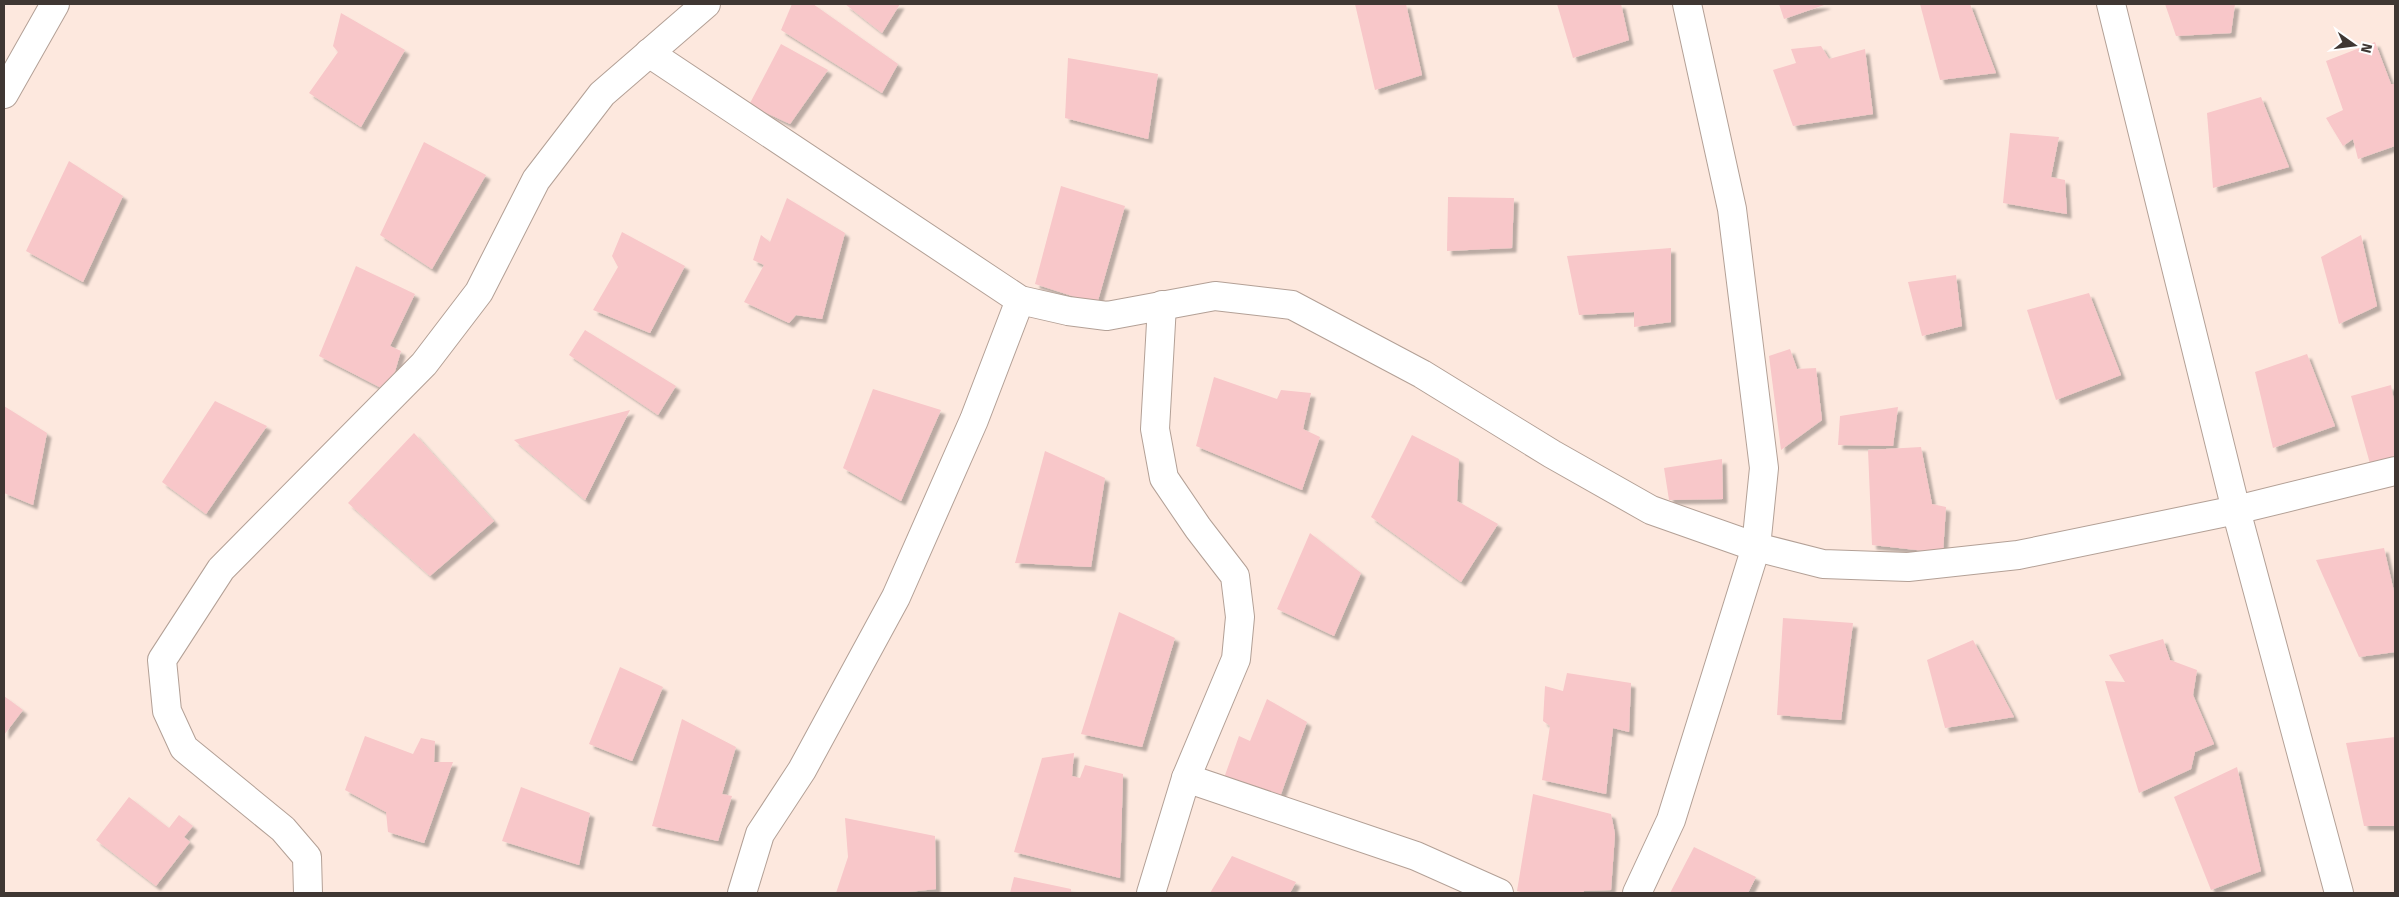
<svg xmlns="http://www.w3.org/2000/svg" width="2399" height="897" font-family="'Fira Sans',sans-serif">
	<style>
		.building { fill: #f8c7c9; filter: url(#shadow) }
		.lines { fill: none; stroke-linecap: round; stroke-linejoin: round }
		.street-casing { stroke: #b3a096; stroke-width: 30 }
		.street { stroke: #fff; stroke-width: 28 }
	</style>
	<defs>
		<filter id="shadow"><feDropShadow dx="4.5" dy="4.5" stdDeviation="1" flood-color="#0004"/></filter>
	</defs>
	<rect width="100%" height="100%" fill="#fde8de"/>
	<g class="building">
		<polygon points="792,4 813,4 898,64 882,93 781,30"/>
		<polygon points="845,4 900,4 882,33"/>
		<polygon points="1355,4 1406,4 1422,75 1375,90"/>
		<polygon points="1557,4 1621,4 1629,40 1573,58"/>
		<polygon points="1779,4 1827,4 1784,19"/>
		<polygon points="1920,4 1970,4 1996,73 1940,80"/>
		<polygon points="2165,4 2235,4 2231,33 2176,36"/>
		<polygon points="341,13 405,50 361,127 309,93 338,52 333,46"/>
		<polygon points="2375,42 2391,84 2395,84 2395,146 2358,159 2353,139 2343,146 2326,118 2343,110 2326,61"/>
		<polygon points="781,44 828,70 790,124 749,105"/>
		<polygon points="1821,46 1829,59 1865,49 1873,114 1793,126 1773,70 1796,63 1791,49"/>
		<polygon points="1068,58 1158,74 1148,139 1065,118"/>
		<polygon points="2261,97 2289,167 2213,188 2207,113"/>
		<polygon points="2010,133 2059,137 2051,177 2065,180 2067,214 2003,203"/>
		<polygon points="424,142 486,175 432,269 380,235"/>
		<polygon points="69,161 123,196 83,282 26,251"/>
		<polygon points="1061,186 1125,206 1097,304 1035,284"/>
		<polygon points="1448,197 1514,198 1512,248 1447,251"/>
		<polygon points="787,198 845,233 822,319 796,315 789,323 744,302 764,265 753,260 761,235 770,242"/>
		<polygon points="622,232 685,266 650,333 593,310 618,267 612,256"/>
		<polygon points="2361,235 2377,306 2339,324 2321,257"/>
		<polygon points="1671,248 1671,322 1634,327 1634,312 1579,315 1567,256"/>
		<polygon points="356,266 415,294 390,346 401,351 389,392 319,356"/>
		<polygon points="1956,275 1962,326 1922,336 1908,282"/>
		<polygon points="2089,293 2121,375 2056,400 2027,310"/>
		<polygon points="585,330 676,386 658,415 569,355"/>
		<polygon points="1790,349 1797,369 1816,368 1822,420 1781,450 1769,356"/>
		<polygon points="2307,354 2335,426 2273,448 2255,372"/>
		<polygon points="1214,377 1277,399 1281,390 1311,393 1303,429 1320,437 1302,490 1196,446"/>
		<polygon points="2391,385 2395,406 2395,461 2371,467 2351,396"/>
		<polygon points="873,389 941,410 901,501 843,468"/>
		<polygon points="215,401 267,426 206,514 162,482"/>
		<polygon points="4,406 47,433 33,505 4,493"/>
		<polygon points="1898,407 1893,446 1838,445 1840,416"/>
		<polygon points="630,410 585,500 514,440"/>
		<polygon points="414,433 494,521 430,576 348,503"/>
		<polygon points="1412,435 1459,459 1457,501 1498,524 1461,582 1371,517"/>
		<polygon points="1921,447 1932,504 1946,507 1943,553 1872,545 1868,450"/>
		<polygon points="1045,451 1105,478 1091,567 1015,563"/>
		<polygon points="1722,459 1723,499 1669,500 1664,468"/>
		<polygon points="1310,533 1361,573 1334,636 1277,609"/>
		<polygon points="2384,548 2395,596 2395,652 2359,657 2316,560"/>
		<polygon points="1119,612 1175,638 1142,747 1081,734"/>
		<polygon points="1783,618 1853,623 1841,720 1777,715"/>
		<polygon points="2163,639 2170,660 2197,670 2193,695 2214,744 2195,752 2191,769 2139,793 2105,681 2125,682 2109,655"/>
		<polygon points="1973,640 2014,717 1945,728 1927,660"/>
		<polygon points="620,667 663,687 632,761 589,744"/>
		<polygon points="1567,673 1631,683 1629,732 1613,728 1606,794 1542,780 1550,726 1543,721 1545,686 1563,691"/>
		<polygon points="4,696 23,710 4,735"/>
		<polygon points="1267,699 1307,722 1280,797 1224,778 1239,736 1250,741"/>
		<polygon points="682,719 736,747 722,794 732,796 718,841 652,826"/>
		<polygon points="365,736 413,754 421,738 435,741 434,762 453,762 424,843 388,832 386,812 345,790"/>
		<polygon points="2395,737 2395,826 2364,826 2346,743"/>
		<polygon points="1074,753 1072,776 1080,778 1085,765 1123,774 1120,878 1014,852 1042,758"/>
		<polygon points="2237,767 2261,871 2211,890 2174,797"/>
		<polygon points="521,787 590,813 579,865 502,841"/>
		<polygon points="1533,794 1611,814 1615,834 1611,890 1584,891 1583,893 1525,893 1517,891"/>
		<polygon points="129,797 169,828 179,815 193,826 184,837 190,842 156,886 96,840"/>
		<polygon points="845,818 935,836 936,889 899,893 836,893 848,857"/>
		<polygon points="1694,847 1756,877 1748,893 1670,893"/>
		<polygon points="1232,856 1296,882 1290,893 1210,893"/>
		<polygon points="1014,877 1071,889 1071,893 1010,893"/>
	</g>
	<g class="lines">
		<defs>
			<g id="street">
				<polyline points="2111,4 2236,510 2339,893"/>
				<polyline points="649,53 1020,300 1068,311 1107,316 1215,296 1292,305 1422,374 1552,454 1651,510 1756,547 1823,564 1908,567 2018,555 2236,510 2395,471"/>
				<polyline points="4,94 55,4"/>
				<polyline points="1186,778 1416,856 1499,893"/>
				<polyline points="308,893 307,857 283,829 184,748 167,711 162,660 221,569 424,364 479,292 536,180 602,94 706,4"/>
				<polyline points="742,893 760,834 802,770 896,597 974,420 1020,300"/>
				<polyline points="1151,893 1186,778 1236,659 1240,617 1235,576 1198,528 1164,478 1155,429 1162,305"/>
				<polyline points="1637,893 1671,820 1756,547 1764,468 1732,209 1687,4"/>
			</g>
		</defs>
		<use href="#street" class="street-casing"/>
		<use href="#street" class="street"/>
	</g>
	<rect width="2399" height="897" fill="none" stroke="#3f3733" stroke-width="10"/>
	<g transform="translate(2354 45) rotate(104)" stroke="#ffffff" stroke-width="4" paint-order="stroke">
	<path d="M0-4L9 19L0 12L-9 19Z" fill="#3f3733"/>
	<text y="-8" font-size="14" font-weight="bold" text-anchor="middle" fill="#3f3733">N</text>
	</g>
</svg>
